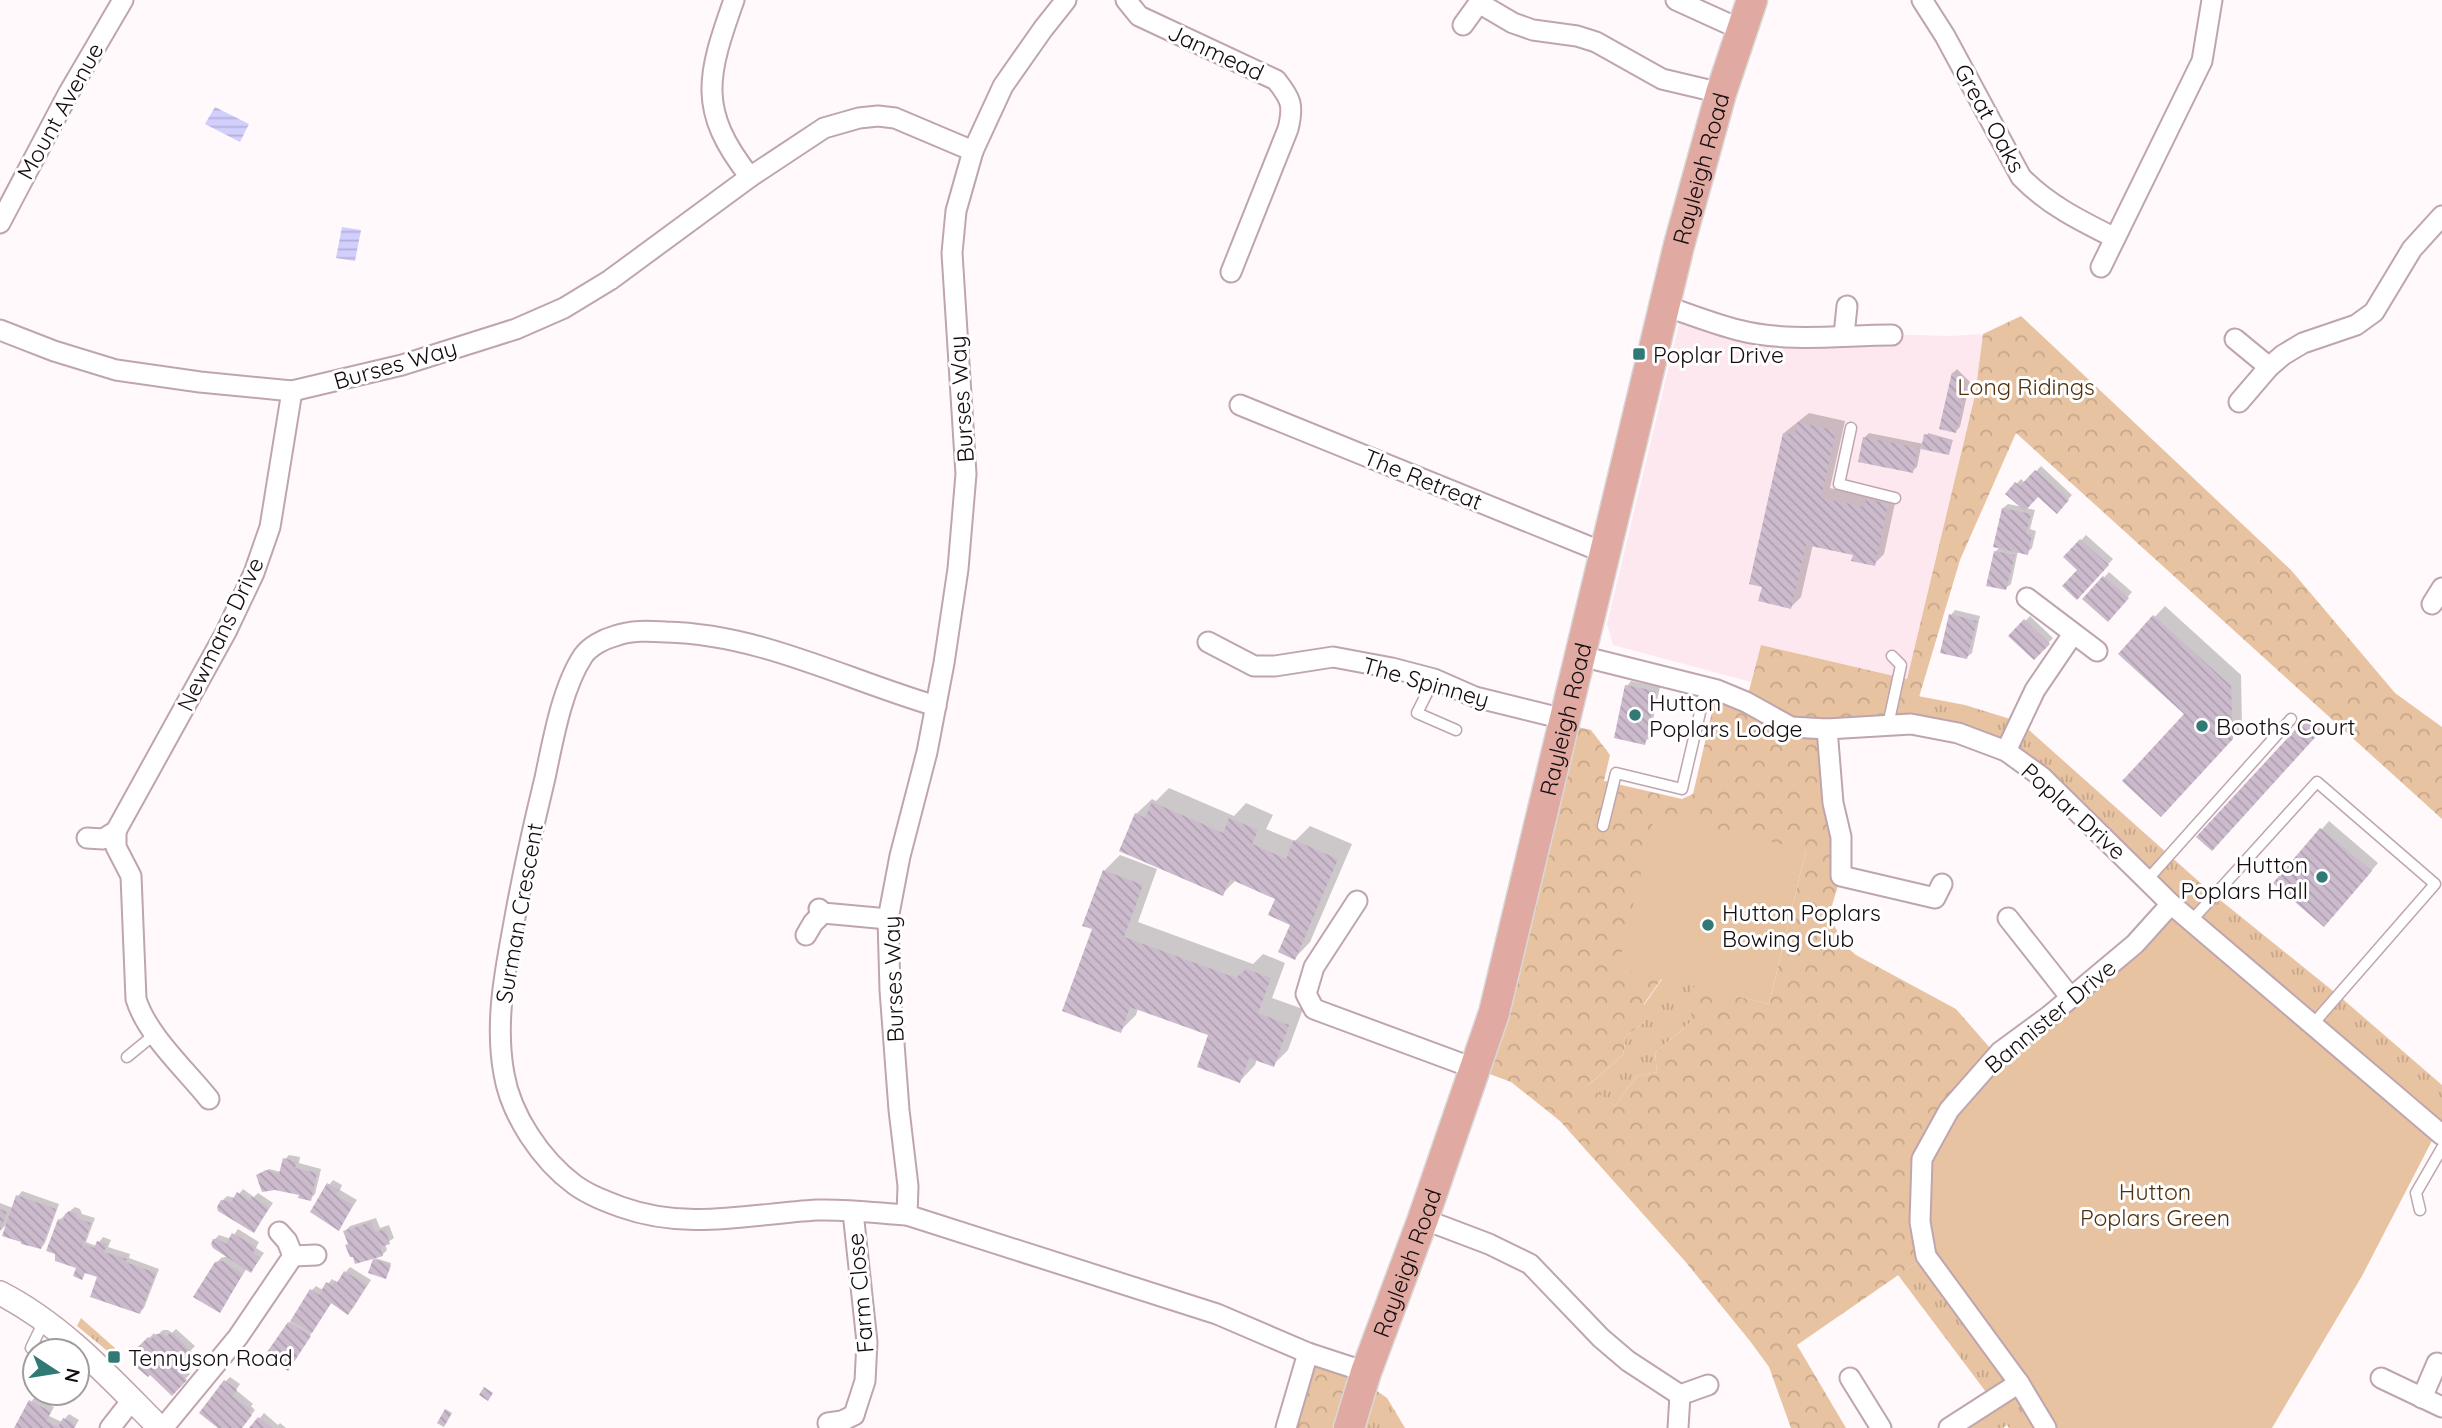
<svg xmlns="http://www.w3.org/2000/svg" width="2442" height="1428" font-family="Quicksand,sans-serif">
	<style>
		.built { fill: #fee8ef }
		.grass { fill: url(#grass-tufts) }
		.forest { fill: url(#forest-crowns); fill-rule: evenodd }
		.park { fill: #e8c3a2 }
		.water { fill: url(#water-rules) }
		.shadow { fill: #0003 }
		.building { fill: url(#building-back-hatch) }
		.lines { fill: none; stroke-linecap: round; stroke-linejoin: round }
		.service-casing { stroke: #bfa5ad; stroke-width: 13 }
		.minor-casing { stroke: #bfa5ad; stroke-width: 23 }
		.tertiary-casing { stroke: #bfa5ad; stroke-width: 26 }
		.primary-casing { stroke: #d9d8d8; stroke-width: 33 }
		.service { stroke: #fff; stroke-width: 10 }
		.minor { stroke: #fff; stroke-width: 19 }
		.tertiary { stroke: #fff; stroke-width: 23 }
		.primary { stroke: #e0aaa2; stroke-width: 30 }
		.poi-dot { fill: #307974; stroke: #fff; stroke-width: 2.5 }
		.labels { text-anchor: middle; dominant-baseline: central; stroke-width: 6; stroke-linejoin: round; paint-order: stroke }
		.street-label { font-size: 23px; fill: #130b0e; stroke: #fff }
		.poi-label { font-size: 23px; fill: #130b0e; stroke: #fff; text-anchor: start }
		.park-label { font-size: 23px; fill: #50300d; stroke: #fff }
	</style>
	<defs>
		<pattern id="grass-tufts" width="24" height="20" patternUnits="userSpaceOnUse" patternTransform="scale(1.75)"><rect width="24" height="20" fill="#e8c3a2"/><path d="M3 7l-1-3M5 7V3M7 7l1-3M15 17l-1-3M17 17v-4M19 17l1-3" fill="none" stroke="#c6a68a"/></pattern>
		<pattern id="forest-crowns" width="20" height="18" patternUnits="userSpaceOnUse" patternTransform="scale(1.75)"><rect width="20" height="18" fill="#e8c3a2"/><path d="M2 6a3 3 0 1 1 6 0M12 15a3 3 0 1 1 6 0" fill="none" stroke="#c6a68a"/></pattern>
		<pattern id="water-rules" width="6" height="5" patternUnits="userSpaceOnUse" patternTransform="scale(1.75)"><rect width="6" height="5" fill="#d2cefd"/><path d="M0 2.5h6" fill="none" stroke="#b3b0d8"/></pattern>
		<pattern id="building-back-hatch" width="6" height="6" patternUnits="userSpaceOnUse" patternTransform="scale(1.75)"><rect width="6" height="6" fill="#ccbacd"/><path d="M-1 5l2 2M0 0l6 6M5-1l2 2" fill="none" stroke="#ae9faf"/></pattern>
	</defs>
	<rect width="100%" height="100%" fill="#fff9fb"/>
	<polygon class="built" points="1682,311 1739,330 1950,336 1983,334 1975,394 1907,679 1761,645 1751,682 1613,645 1607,624"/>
	<g class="grass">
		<polygon points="1918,696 1965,705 2020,722 2214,895 2338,995 2442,1085 2442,1135 2006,751 1911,724"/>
		<polygon points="1655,814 1806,850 1692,1021 1655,1053 1657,1072 1637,1076 1615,1106 1587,1086 1623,1055 1626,1036 1644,1022 1644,1005 1662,979 1618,968"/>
		<polygon points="1926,1256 2046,1428 2009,1428 2007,1425 2003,1428 1949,1428 1992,1400 1898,1275"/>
		<polygon points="81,1318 115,1348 111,1354 77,1326"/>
		<polygon points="1363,1381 1387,1398 1405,1428 1349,1428"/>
	</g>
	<g class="forest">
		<path d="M2021,316L2291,570L2395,693L2442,727V819L2016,433L1960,560L1911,724L1828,729L1841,876L1829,915L1844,945L1856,955L1956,1009L1991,1049L1926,1256L1797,1345L1846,1428H1791L1769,1367L1750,1341L1684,1260L1560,1121L1511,1082L1476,1069L1578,727L1591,730L1610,755L1604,781L1682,799L1693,794L1717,690L1746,702L1761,645L1907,679L1975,395L1983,334ZM1806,850L1769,1004L1692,985L1691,1022L1655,1053L1657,1072L1637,1076L1615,1106L1588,1085L1623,1055L1626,1036L1644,1022V1004L1662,978L1619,968Z"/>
		<polygon points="1308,1353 1366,1372 1349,1428 1286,1428"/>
	</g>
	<g class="park">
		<polygon points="1655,814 1806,850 1769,1004 1618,968"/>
		<polygon points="2171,904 2437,1131 2362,1276 2272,1428 2046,1428 1926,1256 1922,1159 1949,1110"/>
	</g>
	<g class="water">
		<polygon points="215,107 249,124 240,142 205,124"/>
		<polygon points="342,227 361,230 355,261 336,258"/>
	</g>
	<g class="shadow">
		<polygon points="1957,369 1970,382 1960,427 1956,431 1941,428 1953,373"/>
		<polygon points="1809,413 1845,421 1830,488 1870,497 1877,490 1897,494 1884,554 1874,564 1855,554 1813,544 1801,597 1791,607 1784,433"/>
		<polygon points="1869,433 1924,444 1928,433 1953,440 1949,453 1921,447 1917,467 1912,471 1864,438"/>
		<polygon points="2041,466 2072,495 2057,512 2038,495 2026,508 2035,510 2030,529 2036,531 2032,548 2027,553 2018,551 2011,584 2006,588 1996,551 2000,547 2003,508 2008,504 2023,507 2008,493 2021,479 2025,483"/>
		<polygon points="2086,535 2113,559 2077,598 2079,570 2065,557"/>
		<polygon points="2109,572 2132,592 2108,620 2085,599"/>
		<polygon points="2165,606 2241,675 2242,727 2171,804 2186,713 2120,654"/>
		<polygon points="1955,610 1980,616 1972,653 1967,657 1951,615"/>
		<polygon points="2030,616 2053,638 2034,658 2011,636"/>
		<polygon points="1631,681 1660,687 1649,738 1644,743 1627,686"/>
		<polygon points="2309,717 2322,728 2212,848 2199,837"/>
		<polygon points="1169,788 1234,816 1246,803 1273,815 1266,829 1295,841 1310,826 1352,844 1310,942 1295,958 1292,924 1277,898 1236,880 1223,893 1136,814 1152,799 1156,801"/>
		<polygon points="2329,821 2378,863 2332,917 2275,883"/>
		<polygon points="1120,855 1157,869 1138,922 1253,964 1263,954 1285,963 1272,998 1303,1009 1288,1050 1273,1065 1257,1059 1255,1065 1240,1081 1210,1034 1138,1008 1136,1015 1120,1031 1094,928 1104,871"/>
		<polygon points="289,1155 300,1157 299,1163 321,1169 315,1194 310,1199 260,1174 269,1169 281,1172 285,1159"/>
		<polygon points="333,1180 342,1185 340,1190 357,1200 339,1228 329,1185"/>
		<polygon points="243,1189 254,1197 258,1193 273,1203 254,1231 222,1201 227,1196 236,1198"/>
		<polygon points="22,1191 59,1204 45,1243 41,1248 8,1223 0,1231 0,1203 13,1208 18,1196"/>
		<polygon points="75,1207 80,1209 82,1214 95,1218 86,1242 96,1246 103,1237 111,1240 108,1247 130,1254 129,1258 159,1269 144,1308 140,1312 100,1276 85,1271 82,1278 81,1260 74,1266 59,1220"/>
		<polygon points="376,1218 380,1228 389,1225 394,1238 385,1244 387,1250 382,1255 350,1243 345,1231 350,1226"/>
		<polygon points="238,1229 259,1242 256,1248 264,1253 255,1266 247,1268 220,1310 216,1263 221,1258 229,1256 214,1240 219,1235 231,1239"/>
		<polygon points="375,1258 391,1263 386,1277 370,1272"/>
		<polygon points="350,1267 371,1280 353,1308 348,1313 332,1302 288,1369 267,1355 311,1291 316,1286 323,1290 332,1279 337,1282"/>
		<polygon points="176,1329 195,1346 179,1363 190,1374 172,1393 134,1354 154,1333 156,1336 163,1330 168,1330 172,1333"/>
		<polygon points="230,1377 240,1384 236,1390 253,1404 251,1406 255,1410 241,1428 221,1428 226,1381"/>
		<polygon points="35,1396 54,1407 49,1416 62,1422 69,1414 79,1420 74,1428 16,1428"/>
		<polygon points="264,1413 278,1425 280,1423 286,1428 252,1428"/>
	</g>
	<g class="building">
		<polygon points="1952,372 1966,387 1956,433 1939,429"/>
		<polygon points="1797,422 1836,431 1821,498 1864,507 1866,499 1888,504 1875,566 1851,561 1853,555 1806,545 1791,609 1758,601 1762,587 1749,584 1783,433 1795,435"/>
		<polygon points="1924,434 1952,441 1949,455 1921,449"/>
		<polygon points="1863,437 1918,448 1913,473 1858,462"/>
		<polygon points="2035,470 2069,500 2057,514 2038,497 2025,511 2005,494 2015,482 2020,486"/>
		<polygon points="2002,508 2031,514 2026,534 2032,535 2028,555 1993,547"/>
		<polygon points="2080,539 2109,565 2077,600 2062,586 2077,570 2063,557"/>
		<polygon points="1994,551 2015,555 2006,590 1986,586"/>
		<polygon points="2103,576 2129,598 2108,622 2082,599"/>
		<polygon points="1949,614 1977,621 1967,659 1940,653"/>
		<polygon points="2153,615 2231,686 2233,739 2161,817 2122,781 2184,714 2118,654"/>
		<polygon points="2024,619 2050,644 2034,660 2008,636"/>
		<polygon points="1625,685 1656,691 1645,745 1614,738"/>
		<polygon points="2307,717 2321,731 2212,851 2196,837"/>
		<polygon points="1152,802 1223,833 1229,818 1258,830 1252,844 1286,859 1294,840 1338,859 1295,960 1278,952 1290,925 1268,915 1275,899 1230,879 1223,896 1119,851 1135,813 1145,818"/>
		<polygon points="2320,828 2372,871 2324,927 2273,883"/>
		<polygon points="1103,870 1143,885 1124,937 1236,978 1246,969 1271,978 1258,1013 1289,1025 1274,1067 1249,1058 1240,1083 1197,1067 1208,1035 1130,1007 1121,1033 1062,1011 1092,929 1082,926"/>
		<polygon points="283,1158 297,1162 295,1168 317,1173 311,1201 298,1198 299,1195 275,1190 262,1192 256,1175 266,1170 279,1174"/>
		<polygon points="327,1183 339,1190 336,1195 353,1205 339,1231 310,1212"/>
		<polygon points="237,1192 249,1201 252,1197 269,1208 254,1233 218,1211 217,1207 221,1200 231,1202"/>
		<polygon points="16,1195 56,1209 41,1249 21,1244 21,1242 2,1236"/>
		<polygon points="0,1209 7,1212 0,1231"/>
		<polygon points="69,1211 76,1213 77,1218 91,1223 79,1258 85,1244 94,1248 97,1241 107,1244 104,1252 127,1259 125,1262 156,1273 140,1314 90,1297 97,1277 85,1273 82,1280 73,1276 76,1268 55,1261 55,1254 46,1251 58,1219 63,1221 65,1214"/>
		<polygon points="371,1222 375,1232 385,1229 390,1244 380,1247 383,1256 355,1264 353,1257 350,1257 345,1245 348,1244 343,1231"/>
		<polygon points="232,1233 256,1247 253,1253 260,1258 251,1273 213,1248 211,1244 213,1239 218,1239 226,1244"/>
		<polygon points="373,1259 391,1265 386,1279 368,1273"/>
		<polygon points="222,1261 243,1274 220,1313 193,1297 215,1262"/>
		<polygon points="344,1271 367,1285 348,1315 331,1303 312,1333 291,1320 310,1289 319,1295 326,1282 332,1286 335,1281 337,1283"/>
		<polygon points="288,1322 311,1336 288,1371 265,1355"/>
		<polygon points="171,1332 192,1352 176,1369 187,1380 172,1396 150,1375 148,1377 134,1365 138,1361 131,1354 148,1337 151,1339 156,1334 163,1334 166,1337"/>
		<polygon points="224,1380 237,1390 232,1396 250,1409 248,1412 252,1415 242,1428 218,1428 199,1413"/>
		<polygon points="484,1387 493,1393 488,1401 479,1395"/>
		<polygon points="29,1400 51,1412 46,1421 58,1427 63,1418 76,1425 74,1428 14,1428"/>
		<polygon points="445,1409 452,1413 444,1427 437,1423"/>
		<polygon points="258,1417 272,1428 249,1428"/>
	</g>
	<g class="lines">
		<defs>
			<g id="service">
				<polyline points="1851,428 1839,484 1895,498"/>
				<polyline points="1434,679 1417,713 1456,730"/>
				<polyline points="1888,725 1901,665 1892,656"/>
				<polyline points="1603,826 1616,773 1682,789 1706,687"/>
				<polyline points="2148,879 2291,719"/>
				<polyline points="2192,920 2317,782 2435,884 2313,1024"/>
				<polyline points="127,1057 155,1034"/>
				<polyline points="2420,1210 2416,1193 2442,1148"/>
				<polyline points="31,1348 44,1321"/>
			</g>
			<g id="minor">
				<path d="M734,0C707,76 697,110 750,177"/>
				<path d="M1126,0L1139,16L1276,80C1291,99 1294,105 1288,129L1231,272"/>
				<polyline points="1676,0 1742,30"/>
				<path d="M1922,0L1945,36L2021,177C2048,205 2081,221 2115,238"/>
				<polyline points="1479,3 1513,23 1533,30 1577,36 1596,42 1662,79 1721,93"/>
				<polyline points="1463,25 1481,0"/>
				<polyline points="973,151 1003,86 1043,29 1066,0"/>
				<polyline points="0,223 68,94 123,0"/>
				<polyline points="2101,267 2202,61 2212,0"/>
				<path d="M1665,306C1689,314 1714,324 1738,330C1788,343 1841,335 1892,335"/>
				<polyline points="0,330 54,351 116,370 200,382 292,391 402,365 516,329 564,308 610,280 750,177 824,128 859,118 878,116 895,118 973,151 956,211 952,253 966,474 958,569 944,663 927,752 900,856 888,919 890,990 899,1110 908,1186 907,1215 1217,1314 1308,1353 1366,1372"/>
				<polyline points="1844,335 1847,306"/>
				<polyline points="2235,339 2269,367"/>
				<polyline points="2239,402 2269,367 2283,355 2303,343 2356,325 2374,312 2412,249 2442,216"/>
				<polyline points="1240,405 1605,553"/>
				<polyline points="2027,598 2097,651"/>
				<polyline points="2432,604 2442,588"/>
				<polyline points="1208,642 1254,666 1275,666 1333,657 1392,668 1434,679 1475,697 1564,719"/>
				<polyline points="1581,656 1717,690 1746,702 1791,727 1827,729 1911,724 1958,733 2006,751 2042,777 2171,904 2442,1135"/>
				<polyline points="1827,729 1833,803 1841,837 1841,876 1935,898 1942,884"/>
				<polyline points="2006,751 2035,690 2073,634"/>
				<path d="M116,831V847L131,876L136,999C147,1035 186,1070 209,1099"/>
				<polyline points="87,838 103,839 116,831 226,632 254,573 270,527 292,391"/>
				<polyline points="1357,901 1314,967 1306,994 1314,1009 1476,1069"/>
				<polyline points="819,909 823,913 888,919"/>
				<polyline points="2008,918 2071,998"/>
				<polyline points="806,935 813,923 823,913"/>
				<polyline points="853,1212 867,1342 865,1381 854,1415"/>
				<path d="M907,1215C877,1213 847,1209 817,1210C749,1214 688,1231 621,1207C605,1201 589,1195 575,1185C541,1160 511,1115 504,1074C495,1025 504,976 513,928C522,877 533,827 545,778C553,740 562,688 583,656C590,646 604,639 615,636C631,630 649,631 666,632C760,634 847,680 936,706"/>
				<polyline points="1423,1219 1489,1244 1530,1264 1601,1338 1628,1361 1680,1395 1708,1385"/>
				<polyline points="279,1232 287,1241 293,1256"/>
				<polyline points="293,1256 316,1255"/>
				<polyline points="1850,1378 1881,1428"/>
				<polyline points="2381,1378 2442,1407"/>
				<polyline points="2422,1398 2437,1363"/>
				<polyline points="828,1423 842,1421 854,1415"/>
				<polyline points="110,1428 132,1400"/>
				<polyline points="163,1428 238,1337 293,1256"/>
				<polyline points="1286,1428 1308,1353"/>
				<polyline points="1678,1428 1680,1395"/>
				<polyline points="1949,1428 2019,1383"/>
				<polyline points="2046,1428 2019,1383 1926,1256 1920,1222 1922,1159 1949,1110 2000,1052 2049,1016 2135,944 2171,904"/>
			</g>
			<path id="tertiary" d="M0,1293C63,1325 111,1379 160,1428"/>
			<g id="primary">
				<path id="s1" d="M1349,1428L1366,1372L1423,1219L1494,1013L1679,245L1721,93L1752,0"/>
			</g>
		</defs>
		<use href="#service" class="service-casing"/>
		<use href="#minor" class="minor-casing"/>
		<use href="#tertiary" class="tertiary-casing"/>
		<use href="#primary" class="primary-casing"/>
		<use href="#service" class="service"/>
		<use href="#minor" class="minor"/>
		<use href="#tertiary" class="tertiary"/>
		<use href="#primary" class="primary"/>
	</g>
	<g class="poi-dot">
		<rect x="1632" y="347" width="14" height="14" rx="3.5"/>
		<circle cx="1635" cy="715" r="7"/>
		<circle cx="2202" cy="726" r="7"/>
		<circle cx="2322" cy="877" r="7"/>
		<circle cx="1708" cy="925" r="7"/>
		<rect x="107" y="1350" width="14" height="14" rx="3.5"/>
	</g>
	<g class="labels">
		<g class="street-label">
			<text transform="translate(1216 52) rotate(25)">Janmead</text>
			<text transform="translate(60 111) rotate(-61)">Mount Avenue</text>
			<text transform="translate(1990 118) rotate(61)">Great Oaks</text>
			<text stroke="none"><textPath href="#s1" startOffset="1309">Rayleigh Road</textPath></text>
			<text transform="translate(395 364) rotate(-16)">Burses Way</text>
			<text transform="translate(961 399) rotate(-94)">Burses Way</text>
			<text transform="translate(1423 479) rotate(22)">The Retreat</text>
			<text transform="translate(220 634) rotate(-64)">Newmans Drive</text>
			<text transform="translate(1426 682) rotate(16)">The Spinney</text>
			<text stroke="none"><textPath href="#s1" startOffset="742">Rayleigh Road</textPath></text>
			<text transform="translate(2074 811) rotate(42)">Poplar Drive</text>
			<text transform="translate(519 913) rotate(-80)">Surman Crescent</text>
			<text transform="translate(893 979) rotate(-92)">Burses Way</text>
			<text transform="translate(2050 1016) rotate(-40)">Bannister Drive</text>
			<text stroke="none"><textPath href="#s1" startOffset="175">Rayleigh Road</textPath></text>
			<text transform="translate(860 1293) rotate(-95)">Farm Close</text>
		</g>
		<g class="poi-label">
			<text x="1653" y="354">Poplar Drive</text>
			<text x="1649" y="702">Hutton<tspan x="1649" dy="26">Poplars Lodge</tspan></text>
			<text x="2216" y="726">Booths Court</text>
			<text x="2308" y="864" text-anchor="end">Hutton<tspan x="2308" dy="26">Poplars Hall</tspan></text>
			<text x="1722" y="912">Hutton Poplars<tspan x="1722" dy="26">Bowing Club</tspan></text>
			<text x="128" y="1357">Tennyson Road</text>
		</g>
		<g class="park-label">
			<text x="2026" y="386">Long Ridings</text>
			<text x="2155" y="1191">Hutton<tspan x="2155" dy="26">Poplars Green</tspan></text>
		</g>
	</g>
	<g transform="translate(56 1372) rotate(102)"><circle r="33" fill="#ffffff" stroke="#a19d9f" stroke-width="2"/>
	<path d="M0-5L12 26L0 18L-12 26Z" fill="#307974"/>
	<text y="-10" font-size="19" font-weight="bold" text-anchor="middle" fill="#130b0e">N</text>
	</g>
</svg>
